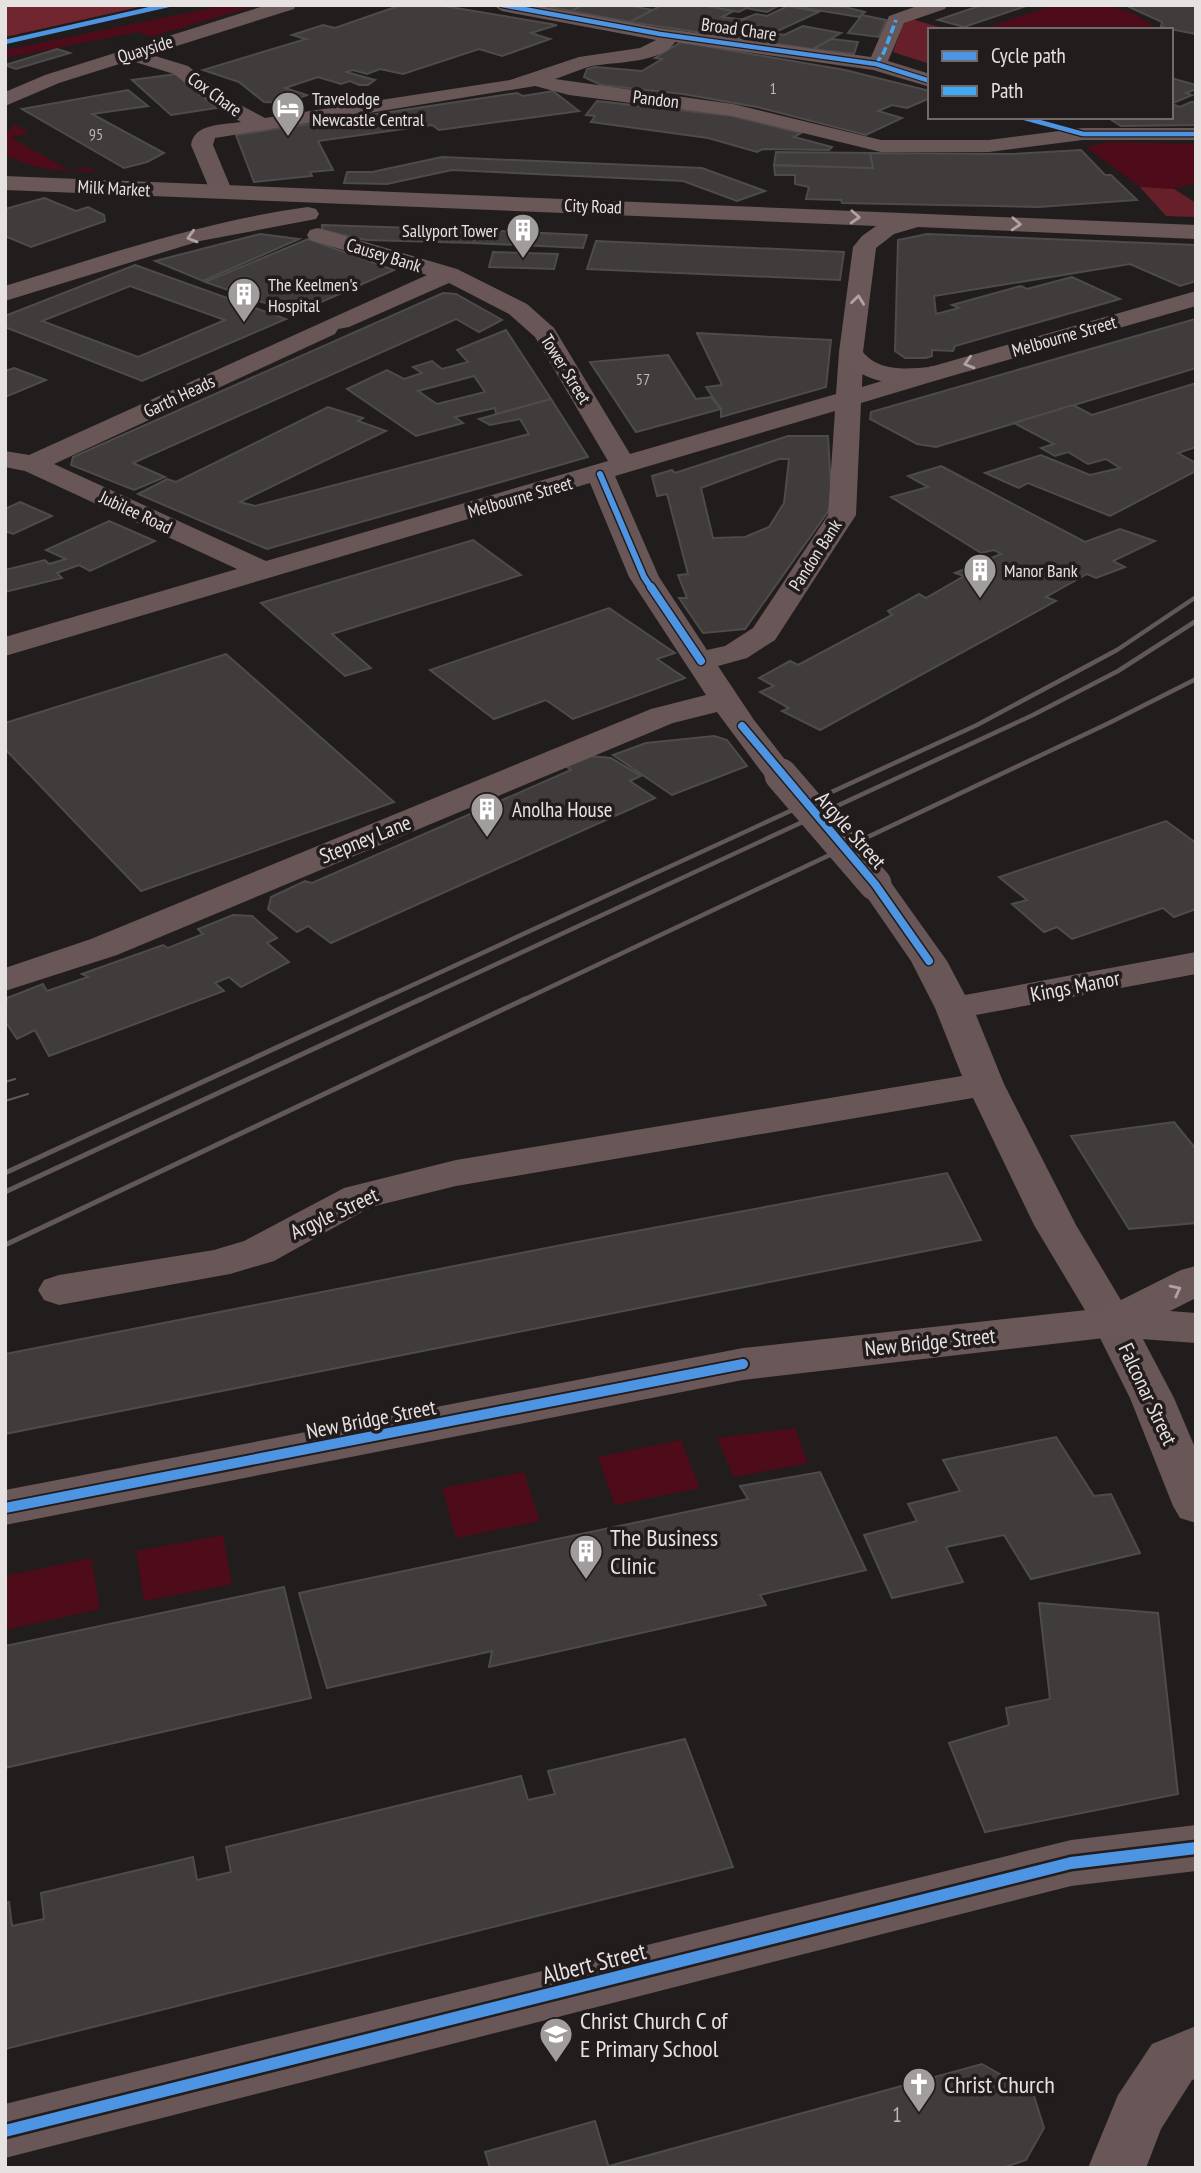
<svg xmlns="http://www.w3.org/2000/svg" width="1201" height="2173" font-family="'PT Sans Narrow',sans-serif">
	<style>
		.green { fill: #4e0b19 }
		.forest { fill: #672029 }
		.water { fill: #71262f }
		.building { fill: #403c3c; stroke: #4e4b4b; stroke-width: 2; fill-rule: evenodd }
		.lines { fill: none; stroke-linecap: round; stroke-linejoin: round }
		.minor { fill: #695758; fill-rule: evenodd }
		.major { fill: #6a5758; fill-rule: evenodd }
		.tram { stroke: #635858; stroke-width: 2 }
		.rail-far1 { stroke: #635858; stroke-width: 4.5 }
		.rail { stroke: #635858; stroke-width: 5 }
		.minor-bridge { stroke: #695758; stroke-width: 33 }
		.quiet { stroke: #3fa9f5; stroke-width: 3.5; stroke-dasharray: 8 3.5; stroke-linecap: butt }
		.cycleway-far4-casing { stroke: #231c1c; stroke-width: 7 }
		.cycleway-far3-casing { stroke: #231c1c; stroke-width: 9 }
		.cycleway-far2-casing { stroke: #231c1c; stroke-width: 11 }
		.cycleway-far1-casing { stroke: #231c1c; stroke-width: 14 }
		.cycleway-casing { stroke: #231c1c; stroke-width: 17 }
		.cycleway-far4 { stroke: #4d94e3; stroke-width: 4.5 }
		.cycleway-far3 { stroke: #4d94e3; stroke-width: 6 }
		.cycleway-far2 { stroke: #4d94e3; stroke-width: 8 }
		.cycleway-far1 { stroke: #4d94e3; stroke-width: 10 }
		.cycleway { stroke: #4d94e3; stroke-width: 12 }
		.oneway { stroke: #afa3a4 }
		.labels { text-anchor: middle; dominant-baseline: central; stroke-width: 7; stroke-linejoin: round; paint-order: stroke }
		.far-number-label { font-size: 16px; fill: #bdb8b8 }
		.far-street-label { font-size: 18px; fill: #e7e2e2; stroke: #231c1c }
		.far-poi-label { font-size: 18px; fill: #e7e2e2; stroke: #231c1c; text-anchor: start }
		.poi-label { font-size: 21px; fill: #e7e2e2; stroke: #231c1c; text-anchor: start }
		.street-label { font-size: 21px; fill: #e7e2e2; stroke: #231c1c }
		.near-number-label { font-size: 21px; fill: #bdb8b8 }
		.near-poi-label { font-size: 24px; fill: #e7e2e2; stroke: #231c1c; text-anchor: start }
		.near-street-label { font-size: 24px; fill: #e7e2e2; stroke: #231c1c }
	</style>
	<rect width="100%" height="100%" fill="#221d1d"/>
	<g class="green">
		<polygon points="226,5 258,5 151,37 138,32 5,58 5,50"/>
		<path d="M1054,5C1094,5 1126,1 1157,30H979Z"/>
		<path d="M15,124L29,133L11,138L71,171L88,167L97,172C65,171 33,171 5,154V135Z"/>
		<polygon points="1109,142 1196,144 1196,183 1174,189 1140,187 1086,147"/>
		<polygon points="795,1428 808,1463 734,1477 717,1438"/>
		<polygon points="681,1440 700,1488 615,1505 598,1457"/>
		<polygon points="524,1472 540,1521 456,1538 442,1488"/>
		<polygon points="223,1535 232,1584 144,1601 136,1551"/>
		<polygon points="91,1558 100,1609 5,1630 5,1576"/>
	</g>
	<g class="forest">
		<polygon points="908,18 949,30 930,30 930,64 893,52 902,27"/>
		<polygon points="1140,187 1174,189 1196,203 1196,217 1166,216"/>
	</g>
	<polygon class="water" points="5,5 148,5 5,37"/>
	<g class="building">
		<polygon points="401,5 438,5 557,25 531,33 550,39 502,56 479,49 403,74 380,69 367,74 353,70 346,72 375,80 368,85 359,85 350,81 341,84 318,77 285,88 307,95 286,103 264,102 239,82 203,70 306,39 292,35 323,25 335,28"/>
		<polygon points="540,5 584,5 571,11"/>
		<polygon points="584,5 625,5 653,10 630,22 571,11"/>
		<polygon points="662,5 702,5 734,11 722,17 745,20 740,24 770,28 749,40 630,22"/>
		<polygon points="702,5 748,5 750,6 739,12"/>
		<polygon points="795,5 778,6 767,12 746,8 751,5"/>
		<polygon points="795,5 845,7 865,12 859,17 792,6"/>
		<polygon points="982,5 1029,5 964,27 938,20"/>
		<polygon points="1125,5 1196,5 1196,34 1165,28 1161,26 1162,22"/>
		<polygon points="788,6 819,12 773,33 784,35 803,26 841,33 813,49 749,40 770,28 747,25 752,22 743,19 756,14 767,16"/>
		<polygon points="862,15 886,20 879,37 848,33"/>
		<polygon points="832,39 858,42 854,54 813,49"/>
		<polygon points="681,42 845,70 930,91 930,98 907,108 892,105 878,111 902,118 866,135 757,107 683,94 601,85 584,77 587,69 595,67 642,71 662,59 655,58"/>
		<polygon points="57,49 70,53 16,69 5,65"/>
		<polygon points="176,74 216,108 171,115 132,80"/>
		<polygon points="1171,78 1196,85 1196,89 1186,93 1192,95 1171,104"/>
		<polygon points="128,90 148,106 92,114 164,153 147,162 124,168 22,109"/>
		<polygon points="553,91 579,111 439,130 432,125 318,141 333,170 310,172 312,176 254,182 236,135 517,93 523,96"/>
		<polygon points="597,101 732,116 801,133 794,137 832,147 829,150 763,149 757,152 708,138 591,122 595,116 586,115"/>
		<polygon points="1191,102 1196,102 1196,125 1121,126 1107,117 1171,117 1171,104 1180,107"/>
		<polygon points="1081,150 1105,175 1111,175 1137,200 1039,207 842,203 841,200 806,199 809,187 795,184 795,175 775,175 774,165 873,168 870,153 1013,154"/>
		<polygon points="776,152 870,153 873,168 774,165"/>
		<polygon points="442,157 702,168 765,191 737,201 683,181 452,170 387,184 344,183 347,172 372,172"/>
		<polygon points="44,198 76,211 88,207 104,215 105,221 31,247 5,236 5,209"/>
		<polygon points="322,225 478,230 473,243 366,240 322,230"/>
		<polygon points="478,230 587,235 583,248 473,243"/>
		<polygon points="260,234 299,239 203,281 155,261"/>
		<polygon points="927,234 1196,245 1196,281 1180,286 1130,264 934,296 936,314 959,308 952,305 1021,286 1027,289 1072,277 1120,299 955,346 953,351 932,350 932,356 926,358 905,358 895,351 898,240"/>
		<polygon points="308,239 394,270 312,306 291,312 205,282"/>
		<polygon points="596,241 844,252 840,280 587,269"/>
		<polygon points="493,252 558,254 554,269 489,267"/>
		<path d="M135,265L286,319L142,381L5,327V316ZM130,286L225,320L138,357L42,321Z"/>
		<polygon points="443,293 456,294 502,320 479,332 456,319 133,463 165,477 134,490 71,465 73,457"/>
		<polygon points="1195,319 1196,368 936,447 917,444 870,419 871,412"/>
		<path d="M506,330L551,399L496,414L495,408L455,417L463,423L416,436L347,389L387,370L404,379L422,373L413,367L432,361L442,369L468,362L457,350ZM474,376L485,392L437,404L418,391Z"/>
		<polygon points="697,333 831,340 826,387 721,417 721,409 706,387 722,385"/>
		<polygon points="668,355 696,399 711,397 721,409 636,432 590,362"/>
		<polygon points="14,368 46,380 5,397 5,371"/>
		<polygon points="1196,383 1196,447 1178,453 1196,463 1196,471 1110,516 1028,483 1019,488 985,473 1041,455 1090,475 1120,468 1106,459 1088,464 1068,452 1055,456 1041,448 1054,444 1014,423 1073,405 1092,415"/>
		<polygon points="551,399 588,457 267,549 138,494 167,479 176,482 328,407 363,418 358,421 386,431 240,502 255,506 529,434 520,419 490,425 479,419"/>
		<path d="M788,436H828L832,506L745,629L703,633L679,598H687L678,575L688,574L667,494L657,496L652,476L672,470L675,473ZM779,459H789L784,503L769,527L745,537L713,538L701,488Z"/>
		<polygon points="941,466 1085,542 1120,529 1155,541 1113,561 1125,567 1096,578 1087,574 1046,597 1056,601 820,730 782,711 789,708 760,692 774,686 759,678 790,661 798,665 892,615 888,611 919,594 926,598 964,576 955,573 1001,554 994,550 981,553 891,497 928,487 908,476"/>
		<polygon points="20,502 52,516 13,534 5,531 5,509"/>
		<polygon points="109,521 155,541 90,571 79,565 57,573 62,578 5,592 5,570 45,560 49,564 66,559 46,550"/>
		<polygon points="473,540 521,575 332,634 371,668 345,676 261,603"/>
		<polygon points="609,608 675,653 657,659 685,678 573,719 546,700 494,719 430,670"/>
		<polygon points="226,654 394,802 141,891 5,749 5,723"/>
		<polygon points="714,736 727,740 747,766 672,795 613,755 646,743"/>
		<polygon points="590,756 611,758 641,776 630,781 655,798 331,943 308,926 297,932 268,909 271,897 305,881 312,883 571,770 566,766"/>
		<polygon points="1166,821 1196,843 1196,909 1174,917 1163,908 1072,939 1057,927 1044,932 1012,904 1027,900 999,877"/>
		<polygon points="233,915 252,916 277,938 267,943 289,962 241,987 229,977 215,983 224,991 49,1056 35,1030 17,1039 5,1021 7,998 43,984 47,991 88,977 82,974 163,945 168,948 203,934 198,929"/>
		<polygon points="1174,1122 1196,1149 1196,1223 1129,1229 1071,1136"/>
		<polygon points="947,1173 981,1240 5,1434 5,1354 572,1243"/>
		<polygon points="1056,1437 1094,1496 1111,1494 1140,1553 1031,1579 1004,1535 946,1547 963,1582 892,1598 864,1535 917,1521 908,1504 960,1491 943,1460"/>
		<polygon points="820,1472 866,1570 760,1595 766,1605 489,1667 492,1651 327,1688 299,1593 748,1499 740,1486"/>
		<polygon points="284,1587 311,1698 5,1768 5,1646"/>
		<polygon points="1039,1603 1158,1613 1178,1794 985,1832 949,1743 1009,1725 1006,1708 1050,1699"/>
		<polygon points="685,1739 733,1867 5,2049 5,1903 9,1902 12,1926 44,1919 41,1893 193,1857 197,1880 231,1872 226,1847 521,1776 528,1800 555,1794 548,1771"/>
		<polygon points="982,2064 1033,2093 1044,2128 1026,2160 1002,2168 609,2166"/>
		<polygon points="595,2121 609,2168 490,2168 485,2152"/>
	</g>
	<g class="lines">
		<g class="minor">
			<path d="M493,5H534L660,28L871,57L889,16L920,5H947L945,9L904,23L888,61L930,74V87L873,70L675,42C663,63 614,62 592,66C580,69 567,75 555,79L733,104L881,140H989L1083,128H1196V140H1083L989,152H881L733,116L569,95L535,86L215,138L213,145L233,193L230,198H214L211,193L191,145C194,123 223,125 241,122L217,108L174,74L122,58L119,54L129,48L188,66L231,100L265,118L510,80L579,57L640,48L656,40L502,11Z"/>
			<path d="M318,228L457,269L527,304L554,328L630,454L836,394L839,352L842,347L851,345L860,347L863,352L862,387L932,366L941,369L945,374L941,379L861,403L856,515L775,640L747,658L718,666L754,720L797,775L793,782L781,785L769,782L717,712L673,723L117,955L5,991V968L91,939L651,709L706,695L629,577L590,483L5,656V637L237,569L25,471L5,467V451L29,455L427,275L310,240L307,235L310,230ZM449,283L509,314L535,337L608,461L266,561L54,464L335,334L338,329L349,327ZM835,411L828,515L753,628L725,646L707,650L659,577L615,476Z"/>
			<polygon points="875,874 887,877 947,961 965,995 1196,952 1196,974 976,1015 1004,1084 1076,1225 1134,1322 1174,1398 1196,1450 1196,1523 1180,1518 1173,1506 1130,1398 1092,1322 1034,1225 973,1098 456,1186 371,1207 274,1261 230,1274 59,1305 44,1300 38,1290 44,1280 59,1275 214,1250 244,1241 344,1188 456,1160 962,1076 935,1008 911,961 858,884 863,877"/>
			<polygon points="1196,1825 1196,1871 1071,1886 5,2158 5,2104 1071,1840"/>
			<polygon points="1196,2026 1196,2079 1192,2080 1161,2129 1146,2168 1088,2168 1118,2095 1152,2044"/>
		</g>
		<g class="major">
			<polygon points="267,5 296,5 294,9 59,83 5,106 5,92 45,75"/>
			<path d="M5,176L1196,225V239L918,227L894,234L876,248L863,352C879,372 907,369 930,367L1196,291V306L941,379C905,388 859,386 839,352L853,247L862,236L876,226L5,190Z"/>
			<path d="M308,207L316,209L319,214L316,219L200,241L5,301V286C105,255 204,221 308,207Z"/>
			<polygon points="1196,1266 1196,1298 1170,1311 1196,1313 1196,1343 1113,1337 743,1380 5,1525 5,1490 743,1348 1105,1308 1181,1270"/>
		</g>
		<g class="tram">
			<polyline points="5,1082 15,1079"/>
			<polyline points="5,1101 28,1094"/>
		</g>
		<g class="rail-far1">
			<polyline points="378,1001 977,725 1117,650 1196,597"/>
			<polyline points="417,1001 1033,715 1118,671 1196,621"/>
			<polyline points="521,1001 1109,723 1196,679"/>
		</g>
		<g class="rail">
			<polyline points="5,1173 382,999"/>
			<polyline points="5,1192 421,999"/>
			<polyline points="5,1245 525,999"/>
		</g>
		<polyline class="minor-bridge" points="781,775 875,884"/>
		<polyline class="quiet" points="876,64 884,52 896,20"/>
		<defs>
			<g id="cycleway-far4">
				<polyline points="502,5 660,34 876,64 930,81"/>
				<polyline points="5,42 168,5"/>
				<polyline points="1021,117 1083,134 1196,134"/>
			</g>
			<polyline id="cycleway-far3" points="600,474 644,577 652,589"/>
			<g id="cycleway-far2">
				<polyline points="651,587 701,661"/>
				<polyline points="742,726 875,884 929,961"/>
			</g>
			<polyline id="cycleway-far1" points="5,1508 743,1364"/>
			<polyline id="cycleway" points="5,2131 1071,1863 1196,1848"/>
		</defs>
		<use href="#cycleway-far4" class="cycleway-far4-casing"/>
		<use href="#cycleway-far3" class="cycleway-far3-casing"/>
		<use href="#cycleway-far2" class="cycleway-far2-casing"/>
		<use href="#cycleway-far1" class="cycleway-far1-casing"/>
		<use href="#cycleway" class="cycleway-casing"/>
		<use href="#cycleway-far4" class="cycleway-far4"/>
		<use href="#cycleway-far3" class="cycleway-far3"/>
		<use href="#cycleway-far2" class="cycleway-far2"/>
		<use href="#cycleway-far1" class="cycleway-far1"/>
		<use href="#cycleway" class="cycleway"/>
	</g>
	<defs><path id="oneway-chevron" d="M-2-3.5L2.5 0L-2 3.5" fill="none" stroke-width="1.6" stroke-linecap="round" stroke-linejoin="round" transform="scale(1.75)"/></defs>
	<g class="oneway">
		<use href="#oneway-chevron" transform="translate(855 217) rotate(3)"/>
		<use href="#oneway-chevron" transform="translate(1016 224) rotate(3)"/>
		<use href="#oneway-chevron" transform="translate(192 237) rotate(164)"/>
		<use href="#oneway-chevron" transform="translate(858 300) rotate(-83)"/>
		<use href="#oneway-chevron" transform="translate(969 363) rotate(164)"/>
		<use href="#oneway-chevron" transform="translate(1176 1290) rotate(-27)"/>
	</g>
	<defs>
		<symbol id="hotel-pin" viewBox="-11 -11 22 30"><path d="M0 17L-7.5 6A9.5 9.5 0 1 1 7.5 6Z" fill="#a29d9d" stroke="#231c1c"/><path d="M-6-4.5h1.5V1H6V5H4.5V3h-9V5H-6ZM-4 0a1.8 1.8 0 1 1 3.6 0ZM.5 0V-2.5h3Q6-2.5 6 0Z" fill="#fff"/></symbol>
		<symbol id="building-pin" viewBox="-11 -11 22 30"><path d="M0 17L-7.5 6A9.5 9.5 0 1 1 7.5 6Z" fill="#a29d9d" stroke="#231c1c"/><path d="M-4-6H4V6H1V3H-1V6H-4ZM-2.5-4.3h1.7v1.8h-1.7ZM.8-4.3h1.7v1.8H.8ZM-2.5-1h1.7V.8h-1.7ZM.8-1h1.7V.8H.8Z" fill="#fff"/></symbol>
		<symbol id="school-pin" viewBox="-11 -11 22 30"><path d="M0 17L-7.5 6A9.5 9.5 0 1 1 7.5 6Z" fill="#a29d9d" stroke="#231c1c"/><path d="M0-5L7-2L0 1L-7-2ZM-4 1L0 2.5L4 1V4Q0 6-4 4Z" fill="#fff"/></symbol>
		<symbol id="church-pin" viewBox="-11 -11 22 30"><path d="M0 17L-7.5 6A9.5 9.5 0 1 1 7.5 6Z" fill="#a29d9d" stroke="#231c1c"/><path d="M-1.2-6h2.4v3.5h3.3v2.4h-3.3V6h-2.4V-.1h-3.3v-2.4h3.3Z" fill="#fff"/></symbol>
	</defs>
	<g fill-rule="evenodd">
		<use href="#hotel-pin" x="269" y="89" width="38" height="52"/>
		<use href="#building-pin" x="504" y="211" width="38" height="52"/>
		<use href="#building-pin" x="225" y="275" width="38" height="52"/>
		<use href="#building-pin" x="961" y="551" width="38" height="52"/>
		<use href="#building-pin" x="468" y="790" width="38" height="52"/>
		<use href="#building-pin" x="567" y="1532" width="38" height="52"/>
		<use href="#school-pin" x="537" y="2015" width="38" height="52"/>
		<use href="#church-pin" x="900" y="2065" width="38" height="52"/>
	</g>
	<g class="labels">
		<g class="far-number-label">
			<text x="773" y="88">1</text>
			<text x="96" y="134">95</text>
			<text x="643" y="379">57</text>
		</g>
		<g class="far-street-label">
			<text transform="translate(739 29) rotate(8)">Broad Chare</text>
			<text transform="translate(145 49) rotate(-17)">Quayside</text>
			<text transform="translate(215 94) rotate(36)">Cox Chare</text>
			<text transform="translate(656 99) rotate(7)">Pandon</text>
			<text transform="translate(114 188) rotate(3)">Milk Market</text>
			<text transform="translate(593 206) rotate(2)">City Road</text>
			<text transform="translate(384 255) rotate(17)">Causey Bank</text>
			<text transform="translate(1064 336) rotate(-16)">Melbourne Street</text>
			<text transform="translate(566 369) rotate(58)">Tower Street</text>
			<text transform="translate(179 396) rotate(-25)">Garth Heads</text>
			<text transform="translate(520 497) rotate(-16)">Melbourne Street</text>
			<text transform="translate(136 512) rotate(25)">Jubilee Road</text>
			<text transform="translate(815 555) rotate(-57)">Pandon Bank</text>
		</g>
		<g class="far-poi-label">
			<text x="312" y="98">Travelodge<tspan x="312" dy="21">Newcastle Central</tspan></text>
			<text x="498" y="230" text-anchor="end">Sallyport Tower</text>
			<text x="268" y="284">The Keelmen's<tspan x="268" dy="21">Hospital</tspan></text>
			<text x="1004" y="570">Manor Bank</text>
		</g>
		<g class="poi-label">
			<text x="512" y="809">Anolha House</text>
		</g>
		<g class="street-label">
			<text transform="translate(851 830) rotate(49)">Argyle Street</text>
			<text transform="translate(365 839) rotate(-22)">Stepney Lane</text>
			<text transform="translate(1075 986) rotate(-11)">Kings Manor</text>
			<text transform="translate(334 1213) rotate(-25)">Argyle Street</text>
			<text transform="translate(930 1342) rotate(-6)">New Bridge Street</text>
			<text transform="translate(1148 1394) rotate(65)">Falconar Street</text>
			<text transform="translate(371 1419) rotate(-11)">New Bridge Street</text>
		</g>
		<g class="near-number-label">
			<text x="897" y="2114">1</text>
		</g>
		<g class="near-poi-label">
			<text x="610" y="1537">The Business<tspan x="610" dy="28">Clinic</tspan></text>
			<text x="580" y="2020">Christ Church C of<tspan x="580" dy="28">E Primary School</tspan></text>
			<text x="944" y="2084">Christ Church</text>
		</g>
		<g class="near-street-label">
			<text transform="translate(594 1963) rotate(-14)">Albert Street</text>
		</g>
	</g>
	<rect width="1201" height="2173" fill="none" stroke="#e7e2e2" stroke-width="14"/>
	<rect x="928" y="28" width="245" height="91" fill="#231c1c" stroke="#716b6b" stroke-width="2"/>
	<rect x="942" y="51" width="35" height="10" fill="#4d94e3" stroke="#716b6b" stroke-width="2"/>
	<text x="991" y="63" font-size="21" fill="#e7e2e2">Cycle path</text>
	<rect x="942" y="86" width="35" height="10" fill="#3fa9f5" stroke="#716b6b" stroke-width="2"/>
	<text x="991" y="98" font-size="21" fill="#e7e2e2">Path</text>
</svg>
